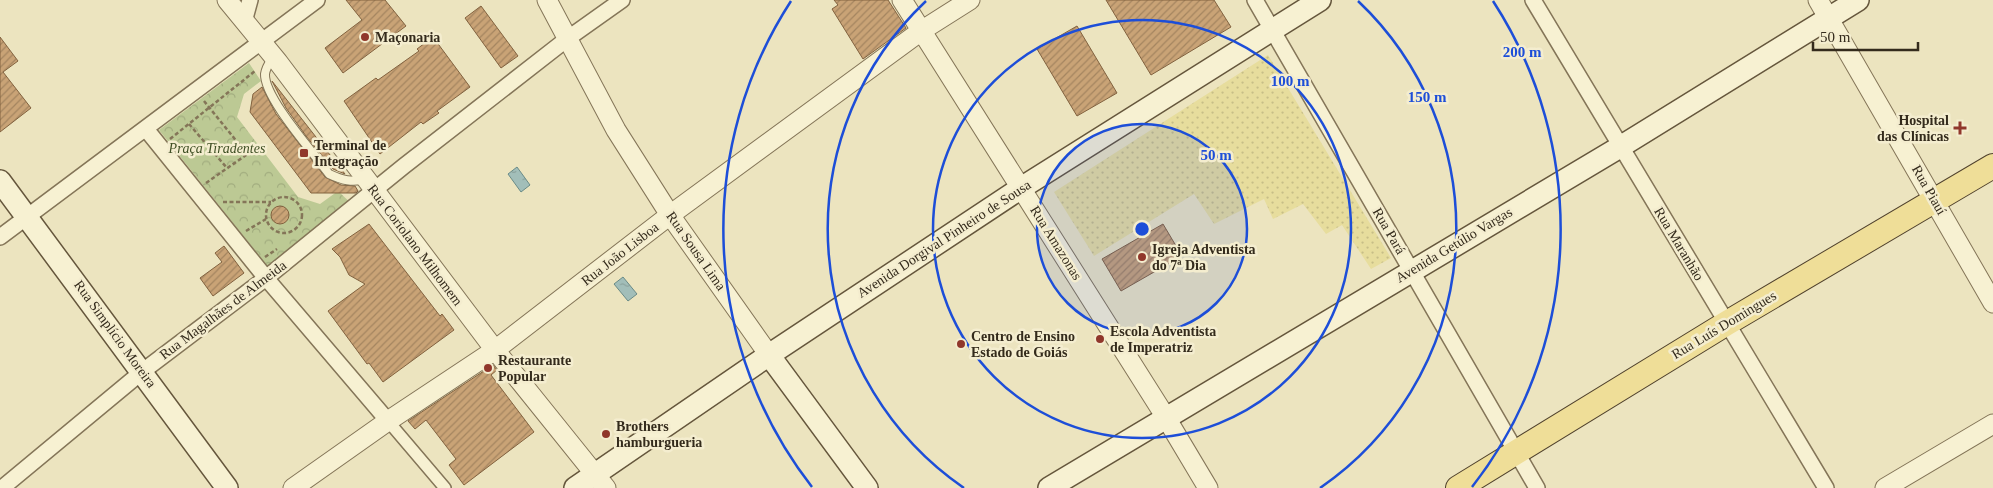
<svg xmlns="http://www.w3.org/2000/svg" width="1993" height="488" font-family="Georgia,serif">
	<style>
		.sand { fill: url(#sand-dots) }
		.park { fill: url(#park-crowns) }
		.water { fill: url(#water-ripples); stroke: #6a8b87 }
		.building { fill: url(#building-hatch); stroke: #82623f }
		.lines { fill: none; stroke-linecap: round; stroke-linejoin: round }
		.service-casing { stroke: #847558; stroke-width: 10 }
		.pedestrian-casing { stroke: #847558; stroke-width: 14 }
		.minor-casing { stroke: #847558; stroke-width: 18 }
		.tertiary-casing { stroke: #847558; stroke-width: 21 }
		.secondary-casing { stroke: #65563c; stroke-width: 24 }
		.primary-casing { stroke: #51422d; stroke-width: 26 }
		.path { stroke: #847558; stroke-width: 2.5; stroke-dasharray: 4 2.5; stroke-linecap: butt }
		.service { stroke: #f7f1d2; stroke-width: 8 }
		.pedestrian { stroke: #f7f1d2; stroke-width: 11 }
		.minor { stroke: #f7f1d2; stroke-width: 15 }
		.tertiary { stroke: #f7f1d2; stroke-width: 19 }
		.secondary { stroke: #f7f1d2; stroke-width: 21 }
		.primary { stroke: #efde98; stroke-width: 24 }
		.ring { fill: none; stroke: #1d4ed8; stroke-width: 2.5 }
		.poi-dot { fill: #90372b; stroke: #f4edcf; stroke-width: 2 }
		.labels { text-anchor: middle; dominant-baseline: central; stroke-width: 5; stroke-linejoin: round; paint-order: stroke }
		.poi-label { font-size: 14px; font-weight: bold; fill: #342b1c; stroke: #f4edcf; text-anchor: start }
		.park-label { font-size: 14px; font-style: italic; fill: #3f4f24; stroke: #f4edcf }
		.street-label { font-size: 14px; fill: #342b1c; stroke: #f4edcf }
		.centre { fill: #1d4ed8; stroke: #f4edcf; stroke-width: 2.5 }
		.ring-label { font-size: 15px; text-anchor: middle; font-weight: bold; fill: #1d4ed8; stroke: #f4edcf; stroke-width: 5; stroke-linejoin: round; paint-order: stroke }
	</style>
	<defs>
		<pattern id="sand-dots" width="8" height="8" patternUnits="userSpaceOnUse" patternTransform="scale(1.25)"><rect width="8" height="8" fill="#e7dd9d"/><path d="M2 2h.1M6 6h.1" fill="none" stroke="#c7be87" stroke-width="1.8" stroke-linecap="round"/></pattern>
		<pattern id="park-crowns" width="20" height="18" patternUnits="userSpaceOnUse" patternTransform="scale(1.25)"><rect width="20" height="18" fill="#bcc994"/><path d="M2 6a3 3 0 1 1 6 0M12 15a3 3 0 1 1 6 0" fill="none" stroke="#a2ad7f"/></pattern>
		<pattern id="water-ripples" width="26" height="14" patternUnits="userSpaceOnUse" patternTransform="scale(1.25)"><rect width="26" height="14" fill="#a2beb9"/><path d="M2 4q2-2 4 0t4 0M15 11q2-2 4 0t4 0" fill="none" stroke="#8ca39e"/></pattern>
		<pattern id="building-hatch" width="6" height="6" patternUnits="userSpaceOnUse" patternTransform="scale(1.25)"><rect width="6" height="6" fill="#c9a376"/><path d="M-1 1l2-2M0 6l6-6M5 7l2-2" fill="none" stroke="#a48560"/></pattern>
	</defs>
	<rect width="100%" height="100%" fill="#ece4bf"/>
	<polygon class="sand" points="1268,55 1391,258 1371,269 1342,225 1326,234 1303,204 1273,219 1264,199 1214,224 1194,194 1094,256 1054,192"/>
	<polygon class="park" points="249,63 261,81 244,94 237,117 298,197 320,204 338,191 355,207 269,268 159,130"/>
	<g class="water">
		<polygon points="517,167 530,185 521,192 508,174"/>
		<polygon points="623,277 637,294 628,301 614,284"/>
	</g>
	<g class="building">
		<polygon points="346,0 385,0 406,26 343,73 325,48 362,20"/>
		<polygon points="834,0 888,0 906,28 863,59 832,9 838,5"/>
		<polygon points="1106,0 1214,0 1231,27 1151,75"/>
		<polygon points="481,6 518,56 501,68 465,18"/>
		<polygon points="1077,26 1117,93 1077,116 1037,49"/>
		<polygon points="0,37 18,61 3,72 31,108 0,132"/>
		<polygon points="433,37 470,87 437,111 439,113 423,124 421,122 380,154 344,101 376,78 378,80 419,51 417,49"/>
		<polygon points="272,81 345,174 333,169 306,136 286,108"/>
		<polygon points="262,87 276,114 325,177 341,185 355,186 358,191 356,193 311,193 250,112 253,94"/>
		<circle cx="280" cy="215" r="9"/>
		<polygon points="369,224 440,316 442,314 454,330 383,382 369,363 367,364 328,311 365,284 349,275 340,257 332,249"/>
		<polygon points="1163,224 1182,256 1121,291 1102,259"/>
		<polygon points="224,246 244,273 213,296 200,278 222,262 215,253"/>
		<polygon points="493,365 497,370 491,375 534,432 464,485 449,465 456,459 426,420 415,429 408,421"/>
	</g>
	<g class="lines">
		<defs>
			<path id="service" d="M273,57C269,63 266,67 265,74C264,98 314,153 329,174C342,180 352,183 366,179"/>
			<polyline id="pedestrian" points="388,421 445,488"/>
			<g id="minor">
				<polyline points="1255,0 1537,488"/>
				<polyline points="1533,0 1826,488"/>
				<polyline points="244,22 250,0"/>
				<polyline points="146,129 266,278 388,421"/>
				<polyline points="0,237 317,0"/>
				<polyline points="2,488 143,371 266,278 404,166 567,39 622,0"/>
			</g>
			<g id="tertiary">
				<polyline points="227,0 278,62 495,350 606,488"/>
				<polyline points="547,0 616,130 670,215 769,355"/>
				<polyline points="902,0 1165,416 1208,488"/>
				<polyline points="1818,0 1993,303"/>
				<polyline points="293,488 388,421 495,350 670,215 921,31 970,0"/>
				<polyline points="1885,488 1993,424"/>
			</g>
			<g id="secondary">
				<polyline points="0,181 227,488"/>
				<polyline points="769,355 867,488"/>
				<polyline points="575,488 769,355 1021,188 1320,0"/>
				<polyline points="1049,488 1620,147 1858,0"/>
			</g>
			<polyline id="primary" points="1458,488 1727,323 1993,166"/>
		</defs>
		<use href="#service" class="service-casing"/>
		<use href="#pedestrian" class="pedestrian-casing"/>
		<use href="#minor" class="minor-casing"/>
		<use href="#tertiary" class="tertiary-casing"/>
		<use href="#secondary" class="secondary-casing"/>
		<use href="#primary" class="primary-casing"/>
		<g class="path">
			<polyline points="204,101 247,154"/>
			<polyline points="189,124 227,168"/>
			<polyline points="170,139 255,71"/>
			<polyline points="206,183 259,146"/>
			<circle cx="284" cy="215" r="18"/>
			<polyline points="223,202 271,202"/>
			<polyline points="246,231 266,219"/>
			<polyline points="265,257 277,249"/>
		</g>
		<use href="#service" class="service"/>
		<use href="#pedestrian" class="pedestrian"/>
		<use href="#minor" class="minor"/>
		<use href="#tertiary" class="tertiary"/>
		<use href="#secondary" class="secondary"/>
		<use href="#primary" class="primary"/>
	</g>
	<circle cx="1142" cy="229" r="105" fill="#1d4ed8" fill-opacity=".12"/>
	<g class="ring">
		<circle cx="1142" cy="229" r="105"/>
		<circle cx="1142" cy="229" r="209"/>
		<path d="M964 488A314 314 0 0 1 926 1M1358 1A314 314 0 0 1 1320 488"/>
		<path d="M812 487A419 419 0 0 1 791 1M1493 1A419 419 0 0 1 1472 487"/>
	</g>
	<g class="poi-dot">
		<circle cx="365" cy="37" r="5"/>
		<path d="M1957.5 120.5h5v5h5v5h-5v5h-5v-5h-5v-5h5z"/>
		<rect x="299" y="148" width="10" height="10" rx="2.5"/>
		<circle cx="1142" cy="257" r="5"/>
		<circle cx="1100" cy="339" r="5"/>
		<circle cx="961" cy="344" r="5"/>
		<circle cx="488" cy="368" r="5"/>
		<circle cx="606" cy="434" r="5"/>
	</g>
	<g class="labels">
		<g class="poi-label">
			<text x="375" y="37">Maçonaria</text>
			<text x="1949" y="120" text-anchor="end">Hospital<tspan x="1949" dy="16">das Clínicas</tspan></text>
			<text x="314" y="145">Terminal de<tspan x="314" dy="16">Integração</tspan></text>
			<text x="1152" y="249">Igreja Adventista<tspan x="1152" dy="16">do 7ª Dia</tspan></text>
			<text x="1110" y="331">Escola Adventista<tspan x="1110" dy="16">de Imperatriz</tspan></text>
			<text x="971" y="336">Centro de Ensino<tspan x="971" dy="16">Estado de Goiás</tspan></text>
			<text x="498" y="360">Restaurante<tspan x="498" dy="16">Popular</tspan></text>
			<text x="616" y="426">Brothers<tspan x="616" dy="16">hamburgueria</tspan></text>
		</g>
		<g class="park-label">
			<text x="217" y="148">Praça Tiradentes</text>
		</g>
		<g class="street-label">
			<text transform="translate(1929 190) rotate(60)">Rua Piauí</text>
			<text transform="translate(1389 231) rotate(60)">Rua Pará</text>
			<text transform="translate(944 239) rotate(-33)">Avenida Dorgival Pinheiro de Sousa</text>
			<text transform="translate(1056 243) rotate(58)">Rua Amazonas</text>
			<text transform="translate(1679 244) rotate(59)">Rua Maranhão</text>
			<text transform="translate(415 245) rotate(53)">Rua Coriolano Milhomem</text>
			<text transform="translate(1454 245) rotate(-31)">Avenida Getúlio Vargas</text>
			<text transform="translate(696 251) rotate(55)">Rua Sousa Lima</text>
			<text transform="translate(620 254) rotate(-38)">Rua João Lisboa</text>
			<text transform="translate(223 310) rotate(-37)">Rua Magalhães de Almeida</text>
			<text transform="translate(1724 325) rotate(-31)">Rua Luís Domingues</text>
			<text transform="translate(115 334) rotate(54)">Rua Simplício Moreira</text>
		</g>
	</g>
	<circle cx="1142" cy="229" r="8" class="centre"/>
	<g class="ring-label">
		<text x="1522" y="57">200 m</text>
		<text x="1290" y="86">100 m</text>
		<text x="1427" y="102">150 m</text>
		<text x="1216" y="160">50 m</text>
	</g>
	<path d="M1813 42v8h105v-8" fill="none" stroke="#342b1c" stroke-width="2.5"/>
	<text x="1820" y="42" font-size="15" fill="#342b1c" stroke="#f4edcf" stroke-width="4" paint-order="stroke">50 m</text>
</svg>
